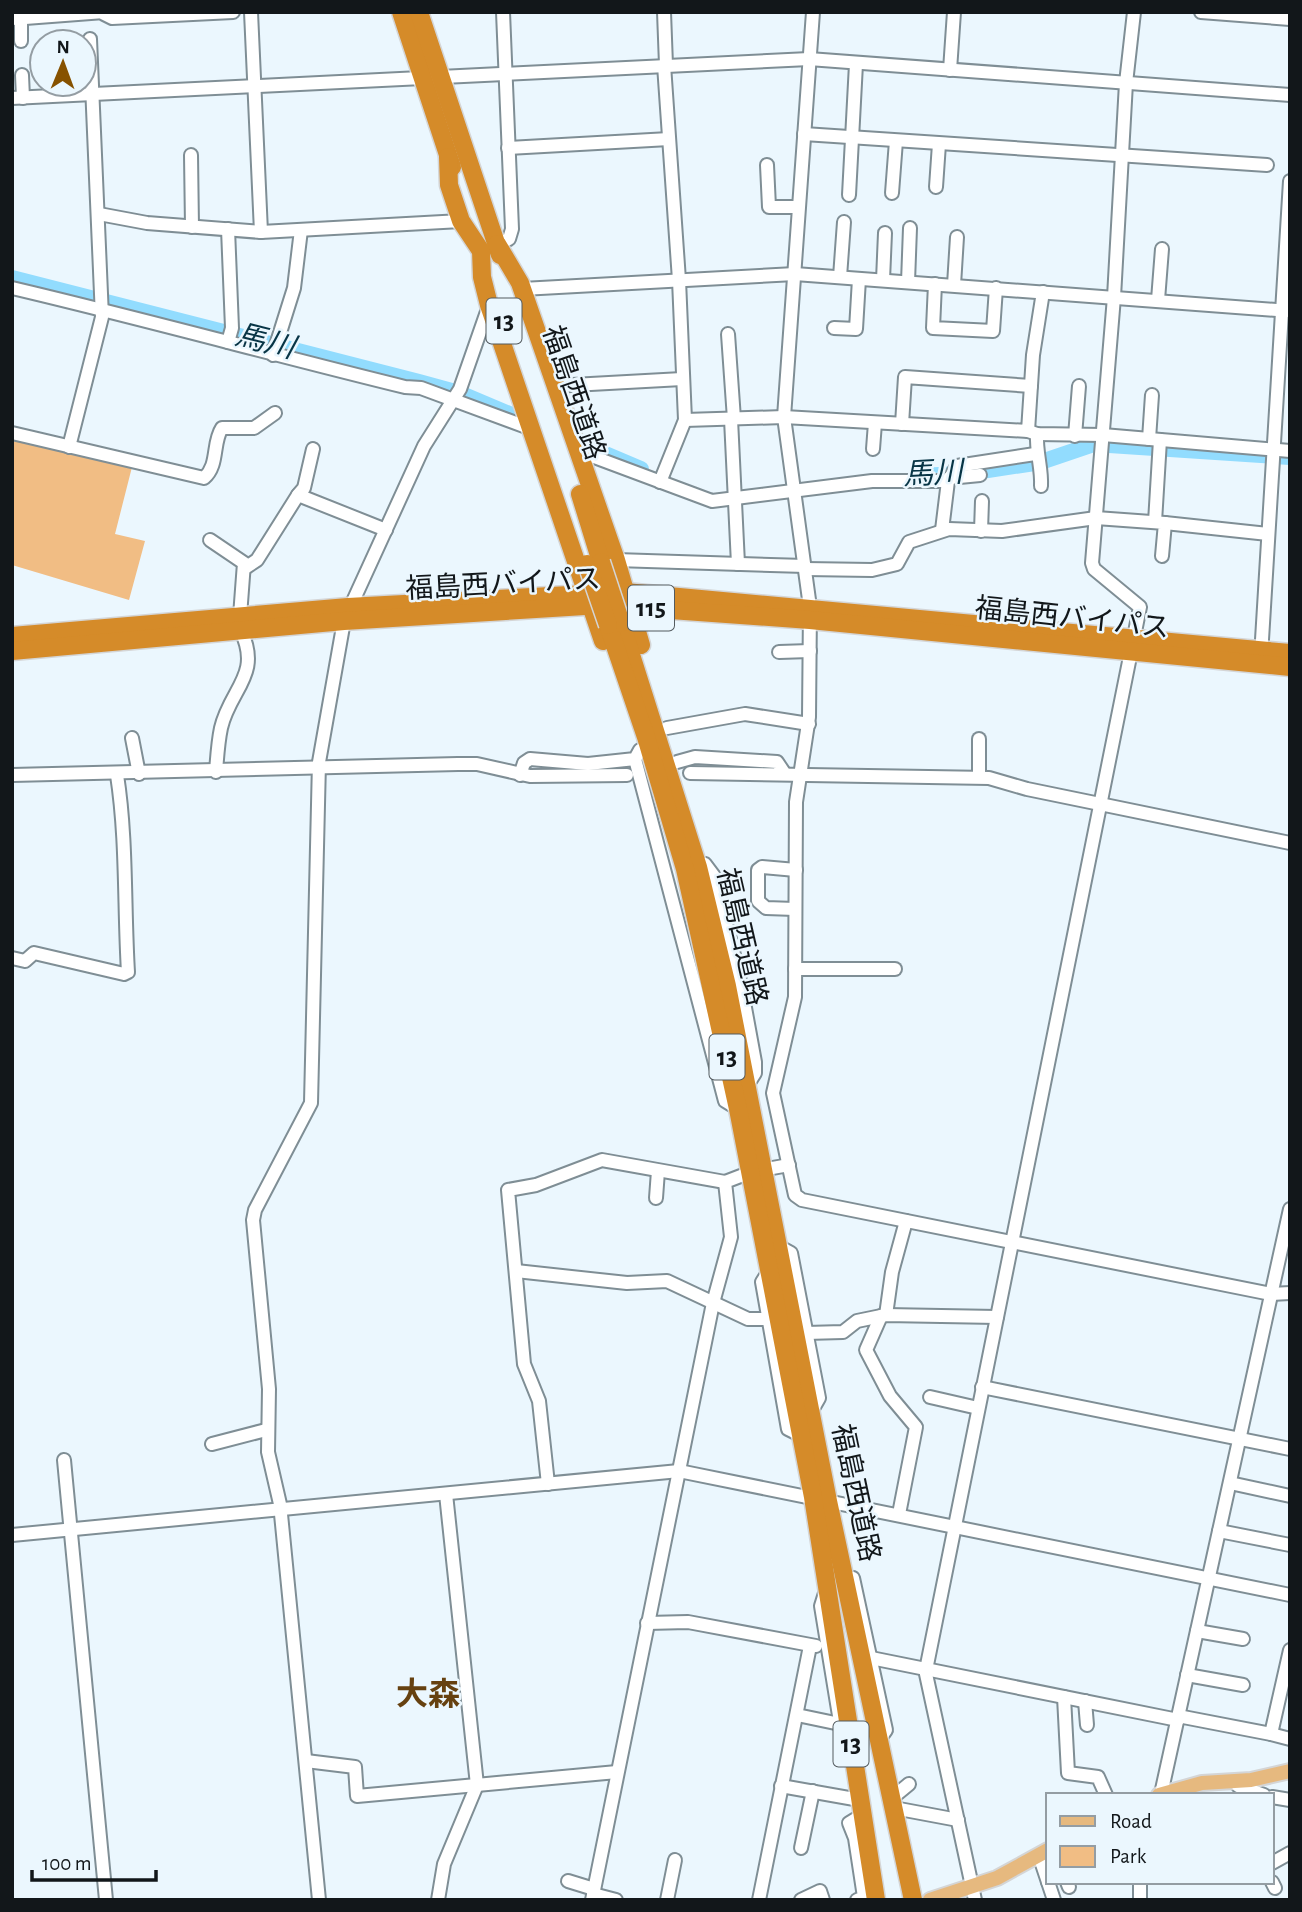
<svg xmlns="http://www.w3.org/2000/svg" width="1302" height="1912" font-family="'Alegreya Sans','Noto Sans JP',sans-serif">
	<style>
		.green { fill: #f1bd84 }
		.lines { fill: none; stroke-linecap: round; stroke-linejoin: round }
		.river { stroke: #92dcfe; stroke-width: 16 }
		.minor-casing { stroke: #7f8e95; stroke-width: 16 }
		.major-casing { stroke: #d4d5d6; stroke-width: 18 }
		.highway-casing { stroke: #d4d5d6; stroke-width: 21 }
		.minor { stroke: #fff; stroke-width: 12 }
		.major { stroke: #e6b97f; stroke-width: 14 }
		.highway { stroke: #d58b29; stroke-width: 18 }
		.highway-bridge-casing { stroke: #d4d5d6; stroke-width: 21; stroke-linecap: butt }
		.highway-bridge { stroke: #d58b29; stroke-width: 18 }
		.labels { text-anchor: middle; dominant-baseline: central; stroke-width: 5; stroke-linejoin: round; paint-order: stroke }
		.shield { fill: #ebf7fe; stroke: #535a5e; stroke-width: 2 }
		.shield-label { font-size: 26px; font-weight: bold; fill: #12171a }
		.street-label { font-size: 28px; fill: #12171a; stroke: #ebf7fe }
		.water-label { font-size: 30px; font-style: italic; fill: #083546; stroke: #ebf7fe }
		.quarter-label { font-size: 32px; font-weight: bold; fill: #664110; stroke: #ebf7fe }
	</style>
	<rect width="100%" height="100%" fill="#ebf7fe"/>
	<polygon class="green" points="12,437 132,467 115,534 145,541 129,600 12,565"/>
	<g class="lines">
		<g class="river">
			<polyline points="12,278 419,382 459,393 514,416"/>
			<polyline points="582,444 641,469"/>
			<polyline points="916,476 962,474 1041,462 1094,444 1290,457"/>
		</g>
		<defs>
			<g id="minor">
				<polyline points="251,12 261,232"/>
				<polyline points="664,12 666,65"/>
				<polyline points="813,12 784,417 810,607 809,717 796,802 795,997 773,1093 795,1195 802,1200 1271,1294 1290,1293"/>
				<polyline points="1201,12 1290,19"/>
				<polyline points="104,14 112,18 233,12"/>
				<polyline points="21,18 21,41"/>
				<polyline points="12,19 104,12"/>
				<polyline points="950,70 954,12"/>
				<polyline points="22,75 23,98"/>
				<polyline points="12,98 809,59 1290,95"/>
				<polyline points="804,134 1267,165"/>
				<polyline points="508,148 669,139"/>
				<polyline points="191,155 192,227"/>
				<polyline points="767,165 769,207 798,207"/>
				<polyline points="936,187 939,144"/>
				<polyline points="892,193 896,141"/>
				<polyline points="849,195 856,64"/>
				<polyline points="99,214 147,223 261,232 461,221"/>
				<polyline points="228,229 232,328 228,342"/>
				<polyline points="497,244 509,239 512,229 503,12"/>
				<polyline points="840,277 844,222"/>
				<polyline points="883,280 885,233"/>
				<polyline points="908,282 910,228"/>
				<polyline points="935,284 933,328 993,331 996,288"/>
				<polyline points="954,285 957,237"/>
				<path d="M12,288C144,319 274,355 405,387L421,388L532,429"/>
				<polyline points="522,289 795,274 1290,311"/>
				<polyline points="1158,300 1162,249"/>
				<polyline points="834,328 856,329 859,279"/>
				<polyline points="728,334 734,419"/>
				<polyline points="273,355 294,288 301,230"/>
				<polyline points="554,386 682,379"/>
				<polyline points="731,419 738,564"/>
				<polyline points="685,420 784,417 1028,431 1033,355 1043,292"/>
				<polyline points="902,424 905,377 1031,386"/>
				<polyline points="1028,431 1037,434 1103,435 1290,451"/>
				<path d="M12,433L204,478C219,465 212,443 222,428H254L275,413"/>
				<path d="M1037,434C1036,453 1042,468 1041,486"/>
				<polyline points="1075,436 1079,386"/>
				<polyline points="1149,439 1152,395"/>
				<polyline points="69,447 102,317 90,39"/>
				<polyline points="313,449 304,488 298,495 386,530"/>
				<polyline points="873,449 875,423"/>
				<polyline points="578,451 712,501 872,481 948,481 942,530"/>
				<polyline points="949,478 980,475"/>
				<polyline points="948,481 957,466 1035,454"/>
				<polyline points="660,482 685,420 679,280 664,65"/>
				<polyline points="1155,522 1160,440"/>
				<polyline points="1165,523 1268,534"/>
				<polyline points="981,531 982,501"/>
				<polyline points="210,540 244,563 240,616"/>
				<polyline points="616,560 805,566"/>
				<polyline points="245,568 257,560 298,495"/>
				<polyline points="805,569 872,570 897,564 909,542 949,529 1002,531 1096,518 1165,523 1162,556"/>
				<polyline points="779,652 810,651"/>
				<polyline points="1261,656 1290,181"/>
				<polyline points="667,728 745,714 809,724"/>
				<polyline points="132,738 139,774"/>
				<polyline points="979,739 979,777"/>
				<polyline points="635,759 725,1101 738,1109"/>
				<polyline points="677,762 695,757 777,762 785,774"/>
				<path d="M216,772C217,758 218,742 221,728C230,689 262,675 241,631"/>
				<polyline points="690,773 989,778 1027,789 1290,843"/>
				<polyline points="12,775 458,764 477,764 530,776 627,775"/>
				<polyline points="520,775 524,763 530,759 588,764 635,759 640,750"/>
				<polyline points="705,864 714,876 739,975 755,1062 755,1073 748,1084"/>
				<polyline points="795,909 766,908 758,901 758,870 762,867 796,870"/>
				<path d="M12,958L25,961L34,953L124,974L128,972C124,907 127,839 117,775"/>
				<polyline points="795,969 895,969"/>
				<polyline points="656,1198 658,1171"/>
				<polyline points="780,1247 791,1253 819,1398 811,1412"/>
				<polyline points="516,1271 627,1283 667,1281 748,1319 768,1319"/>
				<polyline points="769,1271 762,1282 788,1429 802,1436"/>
				<polyline points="886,1315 892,1272 906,1221"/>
				<polyline points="881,1316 866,1350 890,1396 916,1427 899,1514"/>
				<polyline points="806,1333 843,1332 857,1321 886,1315 997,1317"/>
				<polyline points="982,1387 1290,1449"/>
				<polyline points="930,1397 978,1408"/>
				<polyline points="212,1444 266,1430"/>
				<polyline points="64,1460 106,1900"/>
				<polyline points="1230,1483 1290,1496"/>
				<polyline points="548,1484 539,1401 524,1364 508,1190 536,1185 602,1160 725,1182"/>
				<polyline points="1219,1531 1290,1545"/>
				<polyline points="12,1535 679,1471 1290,1595"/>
				<polyline points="853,1578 886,1730 881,1737"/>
				<polyline points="826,1590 821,1606 843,1740"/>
				<polyline points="647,1623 688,1622 816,1646"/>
				<polyline points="1197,1631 1243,1639"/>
				<polyline points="871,1658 1178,1720"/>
				<polyline points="1187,1675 1243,1685"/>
				<polyline points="1064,1697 1068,1773 1098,1777 1106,1795"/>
				<polyline points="1085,1701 1087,1725"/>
				<polyline points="797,1715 840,1724"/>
				<polyline points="1178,1716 1271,1734 1290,1650"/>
				<polyline points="1271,1734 1290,1739"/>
				<polyline points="306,1761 355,1767 357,1796 617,1772"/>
				<polyline points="1235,1781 1238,1786 1264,1795"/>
				<polyline points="781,1786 860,1800"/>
				<polyline points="1161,1794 1290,1209"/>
				<polyline points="1272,1797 1290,1800"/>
				<polyline points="892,1798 909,1784"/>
				<polyline points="894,1808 958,1820"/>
				<polyline points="801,1848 813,1791"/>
				<polyline points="1039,1855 1048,1882"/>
				<polyline points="1272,1863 1290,1853"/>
				<polyline points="568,1881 594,1889"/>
				<polyline points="1048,1882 1054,1900"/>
				<polyline points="1067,1882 1069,1887"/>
				<polyline points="1272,1882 1275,1888"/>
				<polyline points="593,1894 616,1900"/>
				<polyline points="319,1900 280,1504 268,1452 269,1389 253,1220 255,1210 311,1103 319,762 344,621 424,446 460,389 489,306"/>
				<polyline points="438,1900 444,1864 477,1785 446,1494"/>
				<polyline points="592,1900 713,1303 731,1237 725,1182 751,1172 789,1165"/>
				<polyline points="667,1900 675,1860"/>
				<polyline points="759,1900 810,1646"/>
				<polyline points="801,1900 820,1891 823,1900"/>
				<polyline points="857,1900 864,1897 855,1838 849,1823 862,1815"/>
				<polyline points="975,1900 926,1674 927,1665 1140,607 1094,569 1092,563 1114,297 1126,83 1134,12"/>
				<polyline points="1140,1900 1140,1882"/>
			</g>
			<g id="major">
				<polyline points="1159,1795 1202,1783 1251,1780 1290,1771"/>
				<polyline points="930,1900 997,1878 1048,1850"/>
			</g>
			<g id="highway">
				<polyline points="401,12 452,167"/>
				<polyline points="419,12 500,255"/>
				<polyline points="448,157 449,185 461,221 481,251 482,277 489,305 603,641"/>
				<polyline points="497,244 520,283 616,560 641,645"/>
				<polyline points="580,494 601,562"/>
				<polyline points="621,623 698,867 727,986 828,1501 913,1900"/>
				<polyline points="608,625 646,737 685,869 738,1109 813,1497 876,1900"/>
				<polyline points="12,636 348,607 625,592 1290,653"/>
				<polyline points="12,651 344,621 601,605 810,620 1290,667"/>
			</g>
		</defs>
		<use href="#minor" class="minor-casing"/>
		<use href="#major" class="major-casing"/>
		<use href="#highway" class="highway-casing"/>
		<use href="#minor" class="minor"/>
		<use href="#major" class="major"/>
		<use href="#highway" class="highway"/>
		<defs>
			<g id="highway-bridge">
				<polyline points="601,562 621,623"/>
				<polyline points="587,564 608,625"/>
			</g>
		</defs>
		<use href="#highway-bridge" class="highway-bridge-casing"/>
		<use href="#highway-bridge" class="highway-bridge"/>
	</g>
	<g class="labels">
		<g class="shield">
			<rect x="486.5" y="298.5" width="35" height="45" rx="5"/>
			<rect x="628" y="585.5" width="46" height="45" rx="5"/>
			<rect x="709.5" y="1034.5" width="35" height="45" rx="5"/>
			<rect x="833.5" y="1721.5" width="35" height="45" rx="5"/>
		</g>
		<g class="shield-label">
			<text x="504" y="321">13</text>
			<text x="651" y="608">115</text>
			<text x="727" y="1057">13</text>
			<text x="851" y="1744">13</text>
		</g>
		<g class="street-label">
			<text transform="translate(573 393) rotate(71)">福島西道路</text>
			<text transform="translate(503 585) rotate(-3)">福島西バイパス</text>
			<text transform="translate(1072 619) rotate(6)">福島西バイパス</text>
			<text transform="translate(741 937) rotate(77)">福島西道路</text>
			<text transform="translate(855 1493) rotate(78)">福島西道路</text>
		</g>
		<g class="water-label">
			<text transform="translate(265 342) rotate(14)">馬川</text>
			<text transform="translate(933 474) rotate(-3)">馬川</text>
		</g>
		<g class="quarter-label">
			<text x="428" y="1695">大森</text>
		</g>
	</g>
	<rect width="1302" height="1912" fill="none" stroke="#12171a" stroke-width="28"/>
	<rect x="1046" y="1793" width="228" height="91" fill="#ebf7fe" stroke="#949da3" stroke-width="2"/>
	<rect x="1060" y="1816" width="35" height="10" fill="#e6b97f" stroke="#949da3" stroke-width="2"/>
	<text x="1110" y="1828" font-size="21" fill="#12171a">Road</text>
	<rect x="1060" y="1846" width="35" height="21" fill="#f1bd84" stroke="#949da3" stroke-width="2"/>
	<text x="1110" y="1863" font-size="21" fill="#12171a">Park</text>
	<g transform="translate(63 63) rotate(1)"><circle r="33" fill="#ebf7fe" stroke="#949da3" stroke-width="2"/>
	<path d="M0-5L12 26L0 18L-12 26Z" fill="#875200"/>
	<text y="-10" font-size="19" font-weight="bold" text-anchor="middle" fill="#12171a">N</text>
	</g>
	<path d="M32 1870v10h124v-10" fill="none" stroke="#12171a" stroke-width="3.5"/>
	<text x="42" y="1870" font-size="21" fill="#12171a" stroke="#ebf7fe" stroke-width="5" paint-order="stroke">100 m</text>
</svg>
